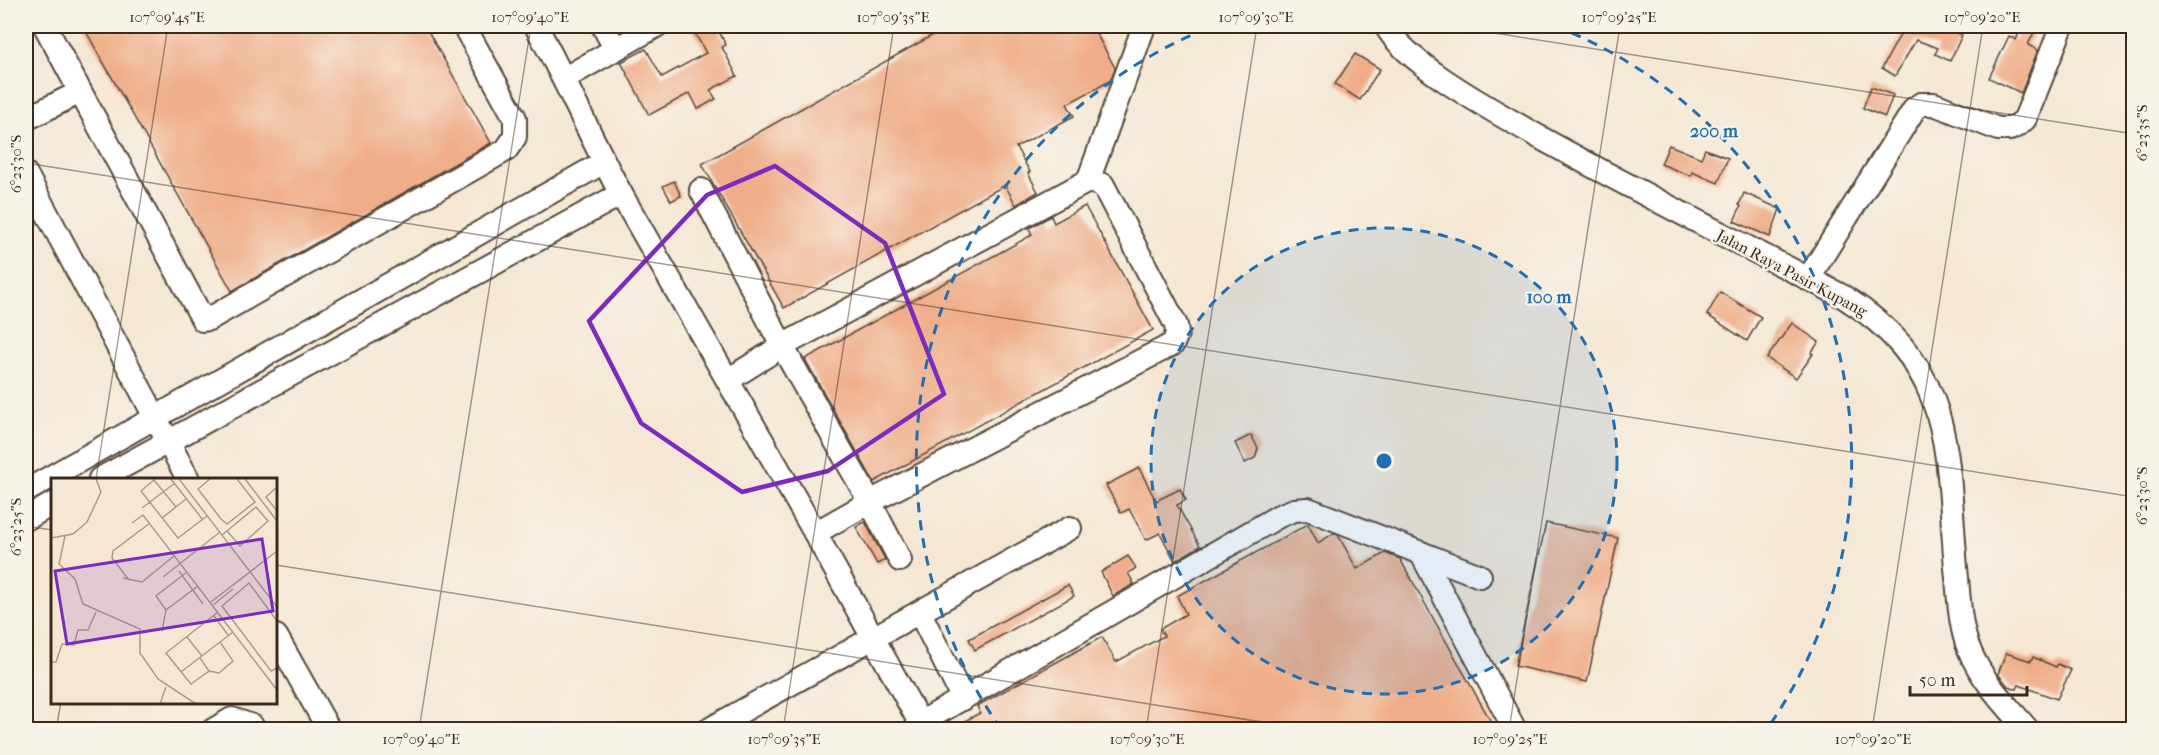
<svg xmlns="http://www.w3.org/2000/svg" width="2159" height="755" font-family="'IM FELL French Canon',serif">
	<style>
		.building { fill: #efae89 }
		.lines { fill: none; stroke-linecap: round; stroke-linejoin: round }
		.minor-casing { stroke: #574639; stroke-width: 26 }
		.minor { stroke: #fff; stroke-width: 22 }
		.marked { fill: none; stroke: #7b2cbf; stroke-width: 4.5; stroke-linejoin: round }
		.ticks { fill: none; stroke: #3b2a1e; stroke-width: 1.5; stroke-opacity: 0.45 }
		.ring { fill: none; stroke: #1f6fb2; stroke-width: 3; stroke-dasharray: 10 8 }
		.labels { text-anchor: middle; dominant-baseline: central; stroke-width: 5; stroke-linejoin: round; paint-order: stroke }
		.street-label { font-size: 16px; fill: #3b2a1e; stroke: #f7f3e8 }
		.inset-road { fill: none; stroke: #ab9b8b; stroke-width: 1.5 }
		.view { fill: #7b2cbf; fill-opacity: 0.15; stroke: #7b2cbf; stroke-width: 3 }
		.inset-edge { fill: none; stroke: #3b2a1e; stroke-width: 3 }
		.centre { fill: #1f6fb2; stroke: #f7f3e8; stroke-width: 3 }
		.ring-label { font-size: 18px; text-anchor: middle; font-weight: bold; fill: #1f6fb2; stroke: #f7f3e8; stroke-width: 5; stroke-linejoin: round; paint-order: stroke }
		.neatline { fill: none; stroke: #3b2a1e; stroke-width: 2 }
		.ticks-label { font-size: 15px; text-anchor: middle; fill: #3b2a1e }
	</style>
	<rect width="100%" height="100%" fill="#f7f3e8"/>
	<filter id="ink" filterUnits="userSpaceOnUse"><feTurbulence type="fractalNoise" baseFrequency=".0167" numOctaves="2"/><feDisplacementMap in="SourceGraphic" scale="12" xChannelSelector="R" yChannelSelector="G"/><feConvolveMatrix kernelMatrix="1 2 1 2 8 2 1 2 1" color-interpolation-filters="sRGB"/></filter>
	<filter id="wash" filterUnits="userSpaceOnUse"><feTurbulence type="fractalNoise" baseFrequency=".008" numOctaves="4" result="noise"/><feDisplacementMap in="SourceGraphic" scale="24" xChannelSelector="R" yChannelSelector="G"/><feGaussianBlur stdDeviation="1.35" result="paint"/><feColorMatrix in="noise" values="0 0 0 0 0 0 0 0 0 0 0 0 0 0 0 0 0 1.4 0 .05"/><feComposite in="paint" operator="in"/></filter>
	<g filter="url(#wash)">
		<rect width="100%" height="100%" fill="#f5e7d4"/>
		<g id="blocks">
			<g class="building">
				<polygon points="83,26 425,26 491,143 232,291"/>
				<polygon points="691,26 716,26 726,45 722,47 737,76 710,90 716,99 698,109 690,93 649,115 621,62 646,49 662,77 706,53"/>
				<polygon points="949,26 1092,26 1115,68 1110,81 1067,104 1074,116 1016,147 1030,172 1028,173 1038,192 1016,205 1005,185 784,308 702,164"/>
				<polygon points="1905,26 1942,26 1962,35 1950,61 1935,54 1938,48 1916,40 1895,76 1882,68"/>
				<polygon points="2022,26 2037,26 2028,45 2038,50 2021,93 1989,78 2009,36 2016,40"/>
				<polygon points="1355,54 1380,69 1360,100 1335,84"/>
				<polygon points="1871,87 1893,95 1885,117 1863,108"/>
				<polygon points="1669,145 1701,158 1705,149 1728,158 1718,183 1692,172 1691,176 1661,164"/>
				<polygon points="674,181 681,196 671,201 663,186"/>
				<polygon points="1744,193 1780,209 1770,237 1734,221 1741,206 1739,205"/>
				<polygon points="1085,206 1153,330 874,482 805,359 1032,235 1029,228 1051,216 1054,223"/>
				<polygon points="1720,292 1761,317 1747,341 1707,315"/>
				<polygon points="1792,323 1819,342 1811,353 1813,354 1796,378 1767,358"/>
				<polygon points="1251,435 1258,448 1255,458 1245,463 1235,443"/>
				<polygon points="1139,468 1156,501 1180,489 1186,500 1177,505 1200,546 1175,561 1160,533 1146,540 1129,509 1121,513 1106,485"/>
				<polygon points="865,522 885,560 877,564 856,527"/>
				<polygon points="1546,523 1618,538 1587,682 1515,666"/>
				<polygon points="1308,524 1318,543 1334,533 1338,535 1357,569 1385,553 1400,559 1495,729 950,729 980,713 977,706 1102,637 1116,662 1164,636 1160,629 1186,614 1177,596"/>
				<polygon points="1128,556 1136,568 1128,573 1134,584 1113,596 1101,572"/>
				<polygon points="1068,585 1074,596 975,650 969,639"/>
				<polygon points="2006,653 2031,661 2033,657 2056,667 2058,664 2071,670 2057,699 2019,685 2017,689 2008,686 1998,674"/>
			</g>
		</g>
	</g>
	<g filter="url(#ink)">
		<use href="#blocks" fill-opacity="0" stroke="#574639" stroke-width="1.5"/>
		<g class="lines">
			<defs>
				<g id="minor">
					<polyline points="45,26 203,320 209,319 506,150 515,137 515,118 464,26"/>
					<path d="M536,26C566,81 591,138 621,194L815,533L924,730"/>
					<polyline points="603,26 615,48"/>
					<path d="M1386,26C1406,64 1494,111 1532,133C1635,191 1740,243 1844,297C1956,368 1946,451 1956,568C1959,595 1959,625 1969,649C1981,680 2007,706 2028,730"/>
					<polyline points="565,78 656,26"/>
					<polyline points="26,119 80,92"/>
					<polyline points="26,174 188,479"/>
					<polyline points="701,190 782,346 870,502 900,560"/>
					<polyline points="1808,279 1915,108 1921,104 1934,104 1998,129 2010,129 2018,125 2025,119 2062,26"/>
					<polyline points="728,380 782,346 1088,181 1144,26"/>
					<polyline points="100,479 621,194"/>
					<polyline points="26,491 604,162"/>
					<polyline points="26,519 52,504"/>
					<polyline points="815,533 870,502 1173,344 1177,334 1176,325 1103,185 1088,181"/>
					<polyline points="1421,553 1515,730"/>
					<polyline points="920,613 963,699"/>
					<polyline points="276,636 329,730"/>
					<polyline points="920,723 1279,516 1294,510 1308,509 1480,576"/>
					<polyline points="213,730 232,719 252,726 254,730"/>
					<polyline points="708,730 1070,528"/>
				</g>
			</defs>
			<use href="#minor" class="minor-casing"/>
			<use href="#minor" class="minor"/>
		</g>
	</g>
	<path class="marked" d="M775,166L885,243L944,394L828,471L742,492L641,423L589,321L707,195Z"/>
	<path class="ticks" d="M1450,26L2134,134M26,163L2134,497M96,479L168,26M26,526L52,530M276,565L1312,730M56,730L61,702M419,730L531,26M783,730L894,26M1146,730L1257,26M1509,730L1620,26M1872,730L1983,26"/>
	<circle cx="1384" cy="461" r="233" fill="#1f6fb2" fill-opacity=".12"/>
	<g class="ring">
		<circle cx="1384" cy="461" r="233"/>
		<path d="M1001 729A467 467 0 0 1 1213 26M1555 26A467 467 0 0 1 1767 729"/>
	</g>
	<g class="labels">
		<g class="street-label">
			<text transform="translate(1792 273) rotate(28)">Jalan Raya Pasir Kupang</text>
		</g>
	</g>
	<g transform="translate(51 478)">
		<rect width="226" height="226" fill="#f5e7d4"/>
		<path class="inset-road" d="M104,1L90,13L127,60L156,38M120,1L152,42M128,1L226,129M159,1L147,11L170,41M194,1L226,43M103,2L125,29M226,9L215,19L226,33M91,30L124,5M111,40L135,21M170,41L176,46L204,24L186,1M81,45L92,37L226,212M171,57L205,29L217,43L189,68L176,53M14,58L8,86L24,101L32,126L89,151V175L107,201L145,226M0,60L22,56L36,44L50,14L45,1M128,93L152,126M112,99L169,54M72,100L91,104L123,78M78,102L61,80L62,73L99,45M160,124L226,73M162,127L182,111M115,132L105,118L136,94M163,138L177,157M226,143L198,105L171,128L220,193L226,190M111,153L115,132L147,108M136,159L151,178M149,180L158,193L140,206L115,175L167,134M0,184H5L11,166L23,167L27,152H37L45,134M158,193L168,195L182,183L169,164M130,194L182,154M109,226L115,209"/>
		<path class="view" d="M211,61L222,133L16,166L4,93Z"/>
		<rect width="226" height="226" class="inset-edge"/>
	</g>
	<circle cx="1384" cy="461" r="9" class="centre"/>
	<g class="ring-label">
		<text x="1714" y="137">200 m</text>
		<text x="1549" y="303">100 m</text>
	</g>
	<rect width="2159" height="755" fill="none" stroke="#f7f3e8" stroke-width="66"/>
	<path d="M1910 686v9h117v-9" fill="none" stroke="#3b2a1e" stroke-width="3"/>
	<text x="1919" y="686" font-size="18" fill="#3b2a1e" stroke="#f7f3e8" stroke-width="4.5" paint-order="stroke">50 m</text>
	<rect x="33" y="33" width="2093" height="689" class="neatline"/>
	<g class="ticks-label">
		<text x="167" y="22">107°09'45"E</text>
		<text x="530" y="22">107°09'40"E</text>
		<text x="893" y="22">107°09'35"E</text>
		<text x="1256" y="22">107°09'30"E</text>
		<text x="1619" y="22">107°09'25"E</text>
		<text x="1982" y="22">107°09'20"E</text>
		<text transform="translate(2142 133) rotate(-90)" y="5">6°23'35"S</text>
		<text transform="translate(16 164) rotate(-90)" y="5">6°23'30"S</text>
		<text transform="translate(2142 496) rotate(-90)" y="5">6°23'30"S</text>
		<text transform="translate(16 527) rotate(-90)" y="5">6°23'25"S</text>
		<text x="421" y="744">107°09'40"E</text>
		<text x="784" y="744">107°09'35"E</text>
		<text x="1147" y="744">107°09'30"E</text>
		<text x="1510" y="744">107°09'25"E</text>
		<text x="1873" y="744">107°09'20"E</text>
	</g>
</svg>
